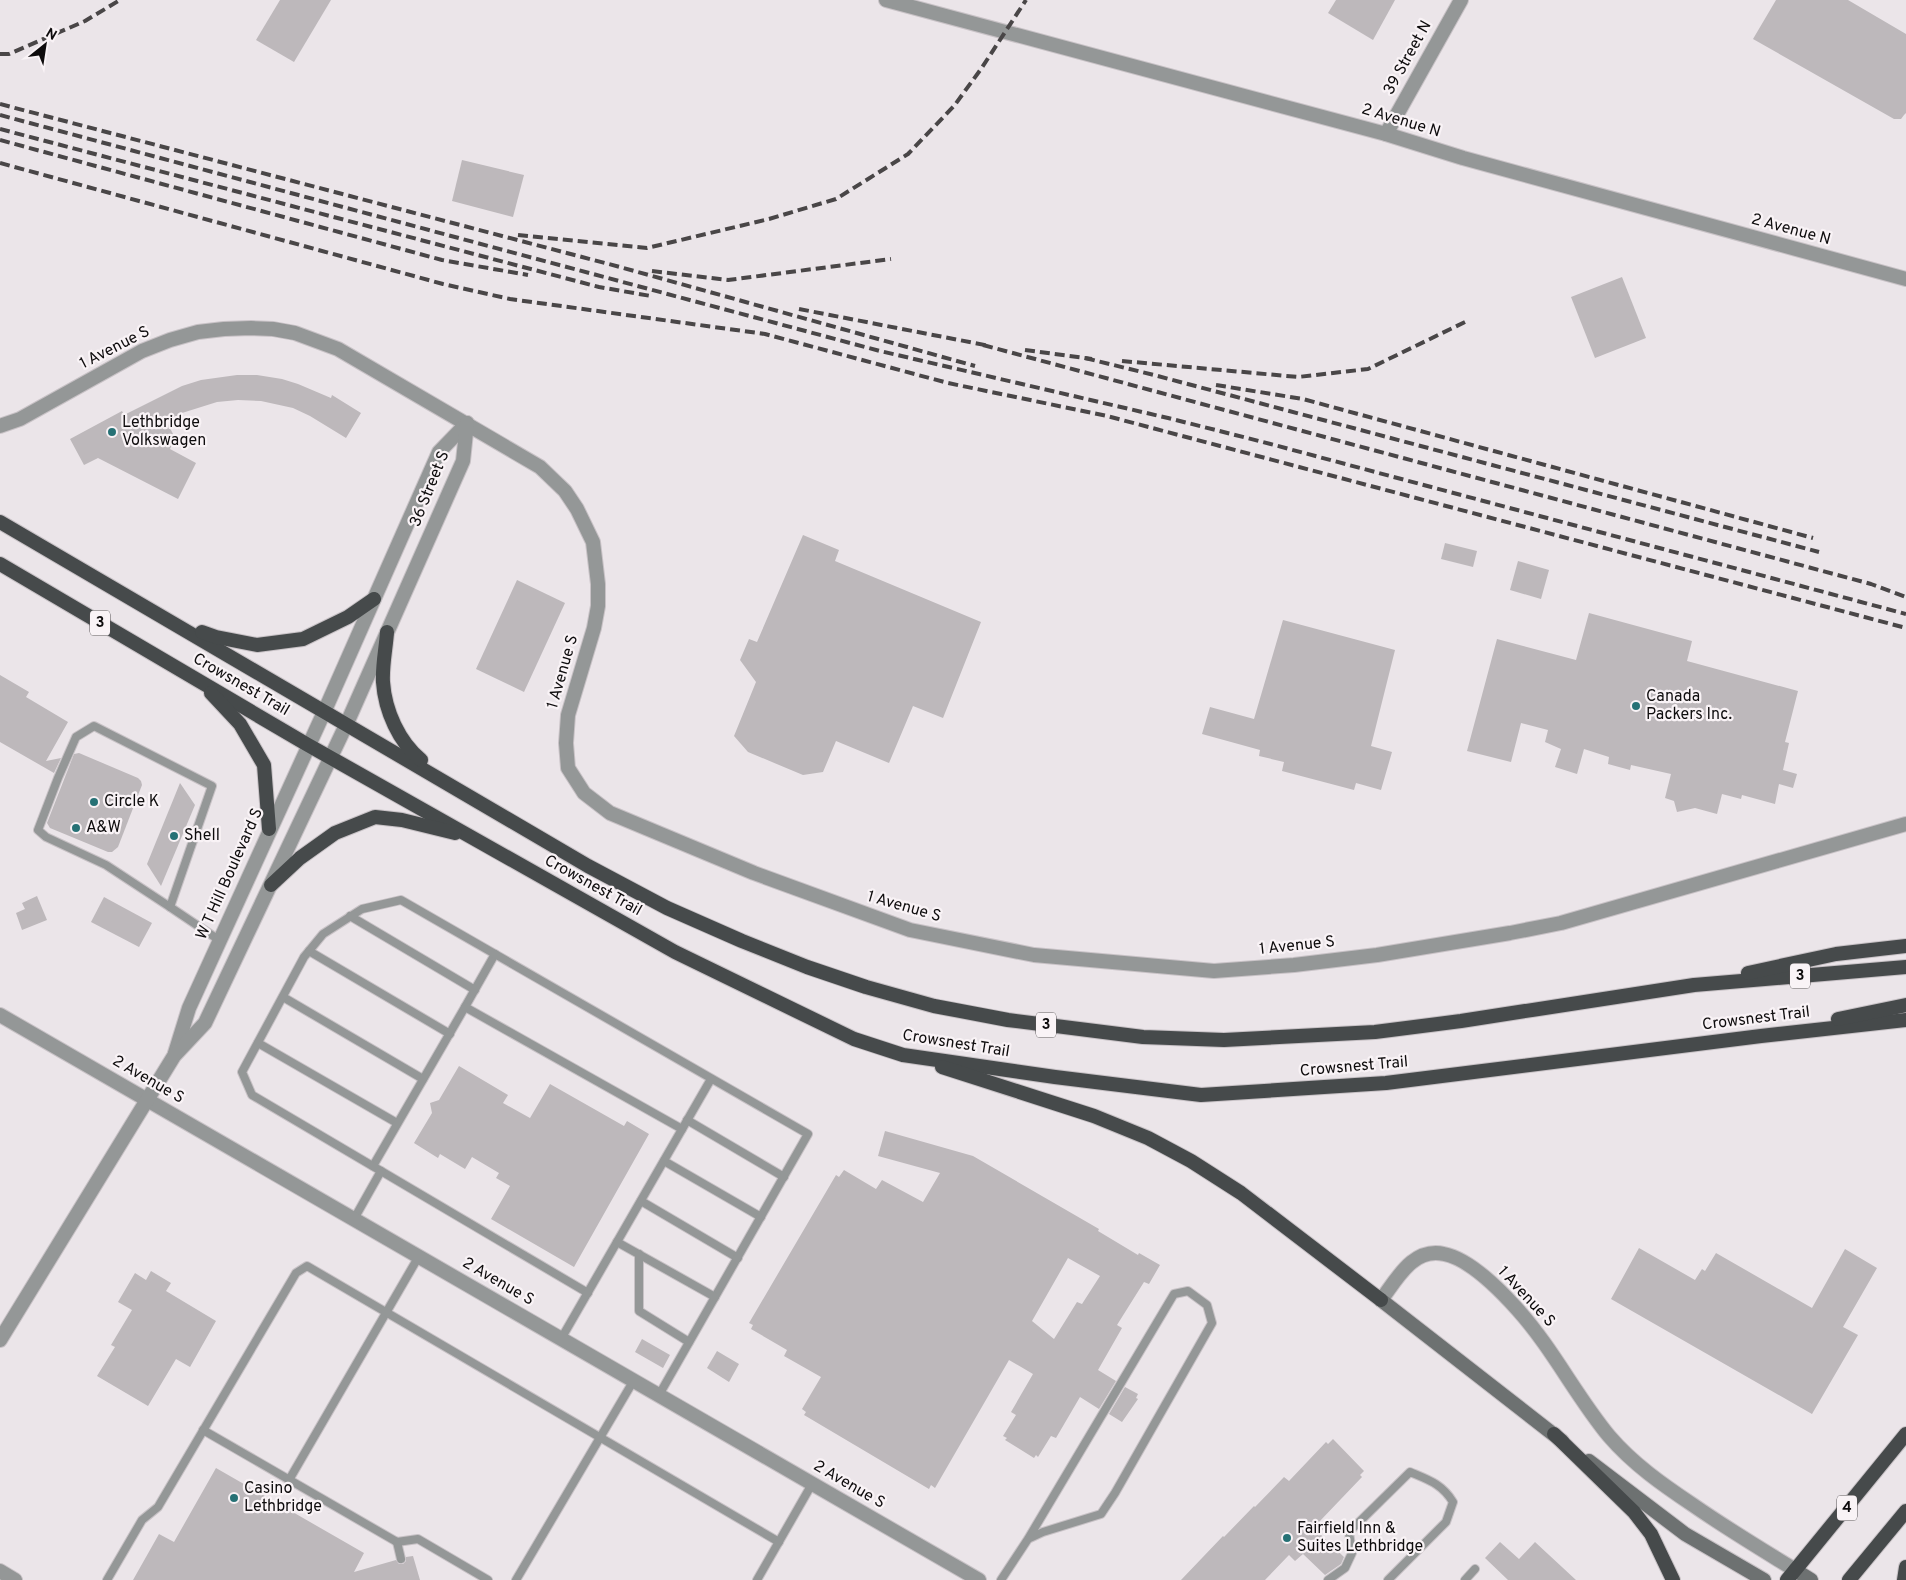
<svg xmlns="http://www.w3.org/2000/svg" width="1906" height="1580" font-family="Overpass,sans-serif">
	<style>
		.building { fill: #bdb8bb; fill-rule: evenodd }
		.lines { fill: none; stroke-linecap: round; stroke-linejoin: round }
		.service-casing { stroke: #c8c2c6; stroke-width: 10 }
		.minor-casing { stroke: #c8c2c6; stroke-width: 16 }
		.tertiary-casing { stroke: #c8c2c6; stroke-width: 16 }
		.secondary-casing { stroke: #c8c2c6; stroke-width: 16 }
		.trunk-casing { stroke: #c8c2c6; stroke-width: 16 }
		.service { stroke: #949797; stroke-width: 8 }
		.minor { stroke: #949797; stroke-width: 14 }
		.tertiary { stroke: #949797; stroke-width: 14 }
		.secondary { stroke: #6d7171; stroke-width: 14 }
		.trunk { stroke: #464a4b; stroke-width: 14 }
		.rail { stroke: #494647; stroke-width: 4; stroke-dasharray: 10 5; stroke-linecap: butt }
		.poi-dot { fill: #267175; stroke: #f9f3f6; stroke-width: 2 }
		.labels { text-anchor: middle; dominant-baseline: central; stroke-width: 4.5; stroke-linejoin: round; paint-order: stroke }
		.shield { fill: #f9f3f6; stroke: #545153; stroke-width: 1 }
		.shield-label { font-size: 15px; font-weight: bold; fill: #0e0c0d }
		.street-label { font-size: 16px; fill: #0e0c0d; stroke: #f9f3f6 }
		.poi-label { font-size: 16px; fill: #0e0c0d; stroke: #f9f3f6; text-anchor: start }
	</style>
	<rect width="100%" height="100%" fill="#ebe5e9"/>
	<g class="building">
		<polygon points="280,0 331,0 294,62 256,40"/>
		<polygon points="1336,0 1395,0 1373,40 1328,13"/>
		<polygon points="1776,0 1848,0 1906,34 1906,113 1904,115 1901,119 1894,119 1753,39"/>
		<polygon points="462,160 524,175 513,217 452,201"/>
		<polygon points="1622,277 1646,338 1595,358 1571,297"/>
		<polygon points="237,375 257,375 282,379 298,384 331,398 332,395 361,413 346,438 310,416 293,408 261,401 238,400 217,402 182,413 167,422 175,438 170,449 196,463 178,499 98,458 84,465 70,439 122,411 124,415 182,386 201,380"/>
		<polygon points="803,535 839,550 835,561 981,622 943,718 913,706 889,763 836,741 823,772 803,775 748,752 734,736 756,682 740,660 749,639 757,642"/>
		<polygon points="1445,543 1477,551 1473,567 1441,559"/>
		<polygon points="1518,561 1549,570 1541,599 1510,590"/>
		<polygon points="517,580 565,603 524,692 476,669"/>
		<polygon points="1589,613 1692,641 1687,661 1798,691 1785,742 1789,743 1783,770 1797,774 1793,788 1779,784 1775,804 1742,795 1741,799 1722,794 1717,814 1695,808 1677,812 1674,801 1665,798 1671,774 1631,765 1630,770 1608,764 1609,757 1584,749 1577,774 1555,767 1561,749 1545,742 1548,730 1521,723 1511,762 1467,751 1497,639 1576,660"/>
		<polygon points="1283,620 1395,650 1371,746 1392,752 1381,790 1356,783 1354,790 1282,771 1284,762 1259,756 1260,750 1202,734 1210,707 1254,719"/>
		<polygon points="0,675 29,692 26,697 68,722 46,761 61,758 54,773 0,742"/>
		<polygon points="79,753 138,778 141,781 142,785 118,847 112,852 108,852 50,828 47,823 74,754"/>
		<polygon points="180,783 195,805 161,886 147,864"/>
		<polygon points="37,896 47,920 22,930 16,913 25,909 22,903"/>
		<polygon points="104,897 152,923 139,947 91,922"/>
		<polygon points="459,1066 508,1095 503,1103 530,1118 550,1084 624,1126 627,1121 649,1134 574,1267 491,1219 510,1186 496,1178 499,1173 472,1157 465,1169 440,1154 438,1158 414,1143 432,1113 430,1103 439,1100"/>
		<path d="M885,1131L973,1156L1099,1229L1098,1231L1138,1255L1139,1253L1160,1265L1149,1284L1144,1282L1117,1325L1122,1328L1098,1370L1116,1381L1099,1409L1080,1397L1056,1438L1051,1436L1038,1457L1036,1455L1034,1458L1005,1440L1007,1438L1003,1436L1016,1415L1011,1412L1033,1374L1009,1360L935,1488L931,1485L929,1489L804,1415L806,1412L802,1409L821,1377L784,1356L787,1350L751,1329L753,1325L749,1323L836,1175L839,1177L844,1170L876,1189L882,1180L923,1202L940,1173L878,1156ZM1068,1258L1100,1276L1082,1304L1077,1302L1054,1339L1032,1321Z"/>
		<polygon points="1639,1248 1695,1280 1702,1269 1705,1271 1716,1253 1812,1308 1845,1249 1877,1268 1843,1327 1858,1335 1812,1414 1611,1299"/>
		<polygon points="151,1271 171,1283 166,1291 216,1321 190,1367 176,1359 148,1406 97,1376 115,1347 111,1345 132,1310 118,1302 135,1273 146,1280"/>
		<polygon points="642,1339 670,1355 663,1368 635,1352"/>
		<polygon points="717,1351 739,1364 729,1382 707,1368"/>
		<polygon points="1125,1387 1138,1394 1136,1398 1138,1399 1122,1422 1109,1414"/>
		<polygon points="1333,1439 1364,1471 1360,1475 1362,1477 1319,1522 1325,1528 1319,1533 1344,1557 1341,1564 1325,1575 1303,1554 1295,1561 1289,1555 1265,1580 1181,1580 1223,1536 1224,1537 1254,1506 1255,1507 1284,1477 1289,1481 1326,1442 1328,1444"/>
		<polygon points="216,1468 364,1553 354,1572 396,1560 399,1564 403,1564 406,1561 406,1557 413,1556 420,1580 133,1580 159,1534 174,1542"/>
		<polygon points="1500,1542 1519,1559 1535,1542 1576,1580 1508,1580 1485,1558"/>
	</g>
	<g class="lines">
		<defs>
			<g id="service">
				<polygon points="94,726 212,786 170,907 106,865 46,837 38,830 58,778 76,737"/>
				<polyline points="170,907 219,940"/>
				<polyline points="350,916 475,990"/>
				<polyline points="309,951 450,1034"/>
				<polyline points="283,997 423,1079"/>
				<polyline points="465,1007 495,954"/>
				<polyline points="258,1043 397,1123"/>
				<polyline points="687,1120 784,1177"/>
				<polyline points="664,1161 761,1217"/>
				<polyline points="373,1166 465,1007 682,1129"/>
				<polyline points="381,1171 588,1293"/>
				<polyline points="641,1201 738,1258"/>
				<polyline points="354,1219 381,1171 252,1095 242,1072 304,957 323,934 362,909 401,900 808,1134 659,1395"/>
				<polyline points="617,1242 715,1297"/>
				<polyline points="639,1254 639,1311 689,1342"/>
				<polyline points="561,1339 711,1079"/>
				<polyline points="203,1430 397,1542 418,1539 488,1580"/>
				<polyline points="289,1480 419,1256"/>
				<polyline points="397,1542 401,1559"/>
				<polyline points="107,1580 142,1520 158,1507 296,1273 307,1266 779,1542"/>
				<polyline points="516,1580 634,1380"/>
				<polyline points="757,1580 812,1484"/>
				<polyline points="1001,1580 1028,1539 1174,1294 1188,1291 1207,1305 1212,1323 1115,1493 1101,1514 1043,1532 1028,1539"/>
				<path d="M1328,1580L1345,1568L1352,1553L1349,1532L1410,1472C1429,1480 1442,1484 1453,1502L1446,1522L1388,1580"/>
				<polyline points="1465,1580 1475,1569"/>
			</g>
			<g id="minor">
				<polyline points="1386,134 1461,0"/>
				<polyline points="0,426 20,419 142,351 170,340 198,332 224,329 251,328 273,329 295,333 338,349 540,467 565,491 577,509 593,542 598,584 598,606 594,628 568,715 566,743 568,768 584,793 610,813 754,873 910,930 1034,955 1214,971 1294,965 1377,955 1510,933 1561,923 1906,824"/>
				<polyline points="0,1015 979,1580"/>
				<path d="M1381,1300C1397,1279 1413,1247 1444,1254C1470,1259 1501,1291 1518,1310C1553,1349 1576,1396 1609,1436C1633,1464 1663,1485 1693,1505C1726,1528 1761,1549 1795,1570"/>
				<polyline points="0,1571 15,1580"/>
			</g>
			<g id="tertiary">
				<polyline points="886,0 1386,134 1463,158 1906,279"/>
				<polyline points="175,1053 189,1008 325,710 439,452 467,423"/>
				<polyline points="0,1340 174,1056 205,1023 347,723 463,461 467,423"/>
			</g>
			<g id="secondary">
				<polyline points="1381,1300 1562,1441"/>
				<polyline points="1589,1461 1685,1534 1764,1580"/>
				<polyline points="1795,1570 1811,1580"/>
			</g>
			<g id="trunk">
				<polyline points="0,522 588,866 667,908 742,941 807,967 866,987 934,1006 1008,1020 1143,1037 1224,1040 1375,1032 1461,1021 1694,985 1906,967"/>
				<polyline points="0,564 308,745 675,952 854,1039 903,1055 1055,1077 1201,1095 1386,1083 1761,1036 1906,1020"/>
				<polyline points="202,632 216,637 257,645 303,639 348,617 374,599"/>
				<path d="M387,632C386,648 382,666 383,682C385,711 399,742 421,760"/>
				<polyline points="211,693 240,724 264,765 269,829"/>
				<polyline points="271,885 300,858 335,833 375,817 402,820 455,833"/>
				<polyline points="1748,973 1836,954 1906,946"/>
				<polyline points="1838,1019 1906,1005"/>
				<polyline points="942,1067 1094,1116 1148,1138 1191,1161 1241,1193 1381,1300"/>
				<polyline points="1554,1434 1634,1512 1651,1534 1673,1580"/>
				<polyline points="1787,1580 1906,1434"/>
				<polyline points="1849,1580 1906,1511"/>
				<polyline points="1904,1580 1906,1567"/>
			</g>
		</defs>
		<use href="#service" class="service-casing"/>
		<use href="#minor" class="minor-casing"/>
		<use href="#tertiary" class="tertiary-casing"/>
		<use href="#secondary" class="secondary-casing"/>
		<use href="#trunk" class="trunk-casing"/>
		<use href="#service" class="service"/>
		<use href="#minor" class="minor"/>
		<use href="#tertiary" class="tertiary"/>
		<use href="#secondary" class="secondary"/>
		<use href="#trunk" class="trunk"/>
		<g class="rail">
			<polyline points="0,54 9,54 85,21 120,0"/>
			<polyline points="0,104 620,267 975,366"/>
			<polyline points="0,115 880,351 1168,418 1263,442 1906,614"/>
			<polyline points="0,129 599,287 651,296"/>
			<polyline points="0,140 442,260 528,275"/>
			<polyline points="0,163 443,284 510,299 765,334 948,383 1107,416 1906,628"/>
			<polyline points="518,235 647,248 769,219 836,199 908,154 954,106 981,69 1026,0"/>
			<polyline points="652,271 728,280 891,259"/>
			<polyline points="799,309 990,346"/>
			<polyline points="983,345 1871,584 1906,597"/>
			<polyline points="1025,350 1092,359"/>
			<polyline points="1085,358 1154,375 1819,552"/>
			<polyline points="1122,361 1298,377 1368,369 1465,322"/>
			<polyline points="1216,385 1303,399 1813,538"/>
		</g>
	</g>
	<g class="poi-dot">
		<circle cx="112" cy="432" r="5"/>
		<circle cx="1636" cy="706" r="5"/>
		<circle cx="94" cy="802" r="5"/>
		<circle cx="76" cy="828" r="5"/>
		<circle cx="174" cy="836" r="5"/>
		<circle cx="234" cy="1498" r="5"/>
		<circle cx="1287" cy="1538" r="5"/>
	</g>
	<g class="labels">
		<g class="shield">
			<rect x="90" y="610.5" width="20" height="25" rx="4"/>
			<rect x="1790" y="963.5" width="20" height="25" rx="4"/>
			<rect x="1036" y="1012.5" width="20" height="25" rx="4"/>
			<rect x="1837" y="1495.5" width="20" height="25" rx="4"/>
		</g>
		<g class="shield-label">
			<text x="100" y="623">3</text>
			<text x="1800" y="976">3</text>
			<text x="1046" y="1025">3</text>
			<text x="1847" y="1508">4</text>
		</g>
		<g class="street-label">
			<text transform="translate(1408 58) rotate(-61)">39 Street N</text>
			<text transform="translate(1401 121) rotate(17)">2 Avenue N</text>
			<text transform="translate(1791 230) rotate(15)">2 Avenue N</text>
			<text transform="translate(115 348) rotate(-27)">1 Avenue S</text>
			<text transform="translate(430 489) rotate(-68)">36 Street S</text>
			<text transform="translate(563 672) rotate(-74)">1 Avenue S</text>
			<text transform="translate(241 685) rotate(30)">Crowsnest Trail</text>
			<text transform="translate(230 874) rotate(-66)">W T Hill Boulevard S</text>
			<text transform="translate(593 886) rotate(29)">Crowsnest Trail</text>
			<text transform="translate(904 907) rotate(16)">1 Avenue S</text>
			<text transform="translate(1297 946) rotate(-6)">1 Avenue S</text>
			<text transform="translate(1756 1019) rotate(-7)">Crowsnest Trail</text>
			<text transform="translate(956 1044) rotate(9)">Crowsnest Trail</text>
			<text transform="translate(1354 1067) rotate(-5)">Crowsnest Trail</text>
			<text transform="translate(148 1080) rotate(30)">2 Avenue S</text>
			<text transform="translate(498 1282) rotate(30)">2 Avenue S</text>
			<text transform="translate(1526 1297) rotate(47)">1 Avenue S</text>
			<text transform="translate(849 1485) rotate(30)">2 Avenue S</text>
		</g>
		<g class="poi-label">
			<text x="122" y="423">Lethbridge<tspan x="122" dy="18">Volkswagen</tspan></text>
			<text x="1646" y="697">Canada<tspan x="1646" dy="18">Packers Inc.</tspan></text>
			<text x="104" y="802">Circle K</text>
			<text x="86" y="828">A&amp;W</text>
			<text x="184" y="836">Shell</text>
			<text x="244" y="1489">Casino<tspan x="244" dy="18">Lethbridge</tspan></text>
			<text x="1297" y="1529">Fairfield Inn &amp;<tspan x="1297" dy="18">Suites Lethbridge</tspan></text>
		</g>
	</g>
	<g transform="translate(45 45) rotate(30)" stroke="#f9f3f6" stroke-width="4" paint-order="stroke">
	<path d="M0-4L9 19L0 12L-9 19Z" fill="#0e0c0d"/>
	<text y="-8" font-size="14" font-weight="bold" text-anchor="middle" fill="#0e0c0d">N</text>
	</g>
</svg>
